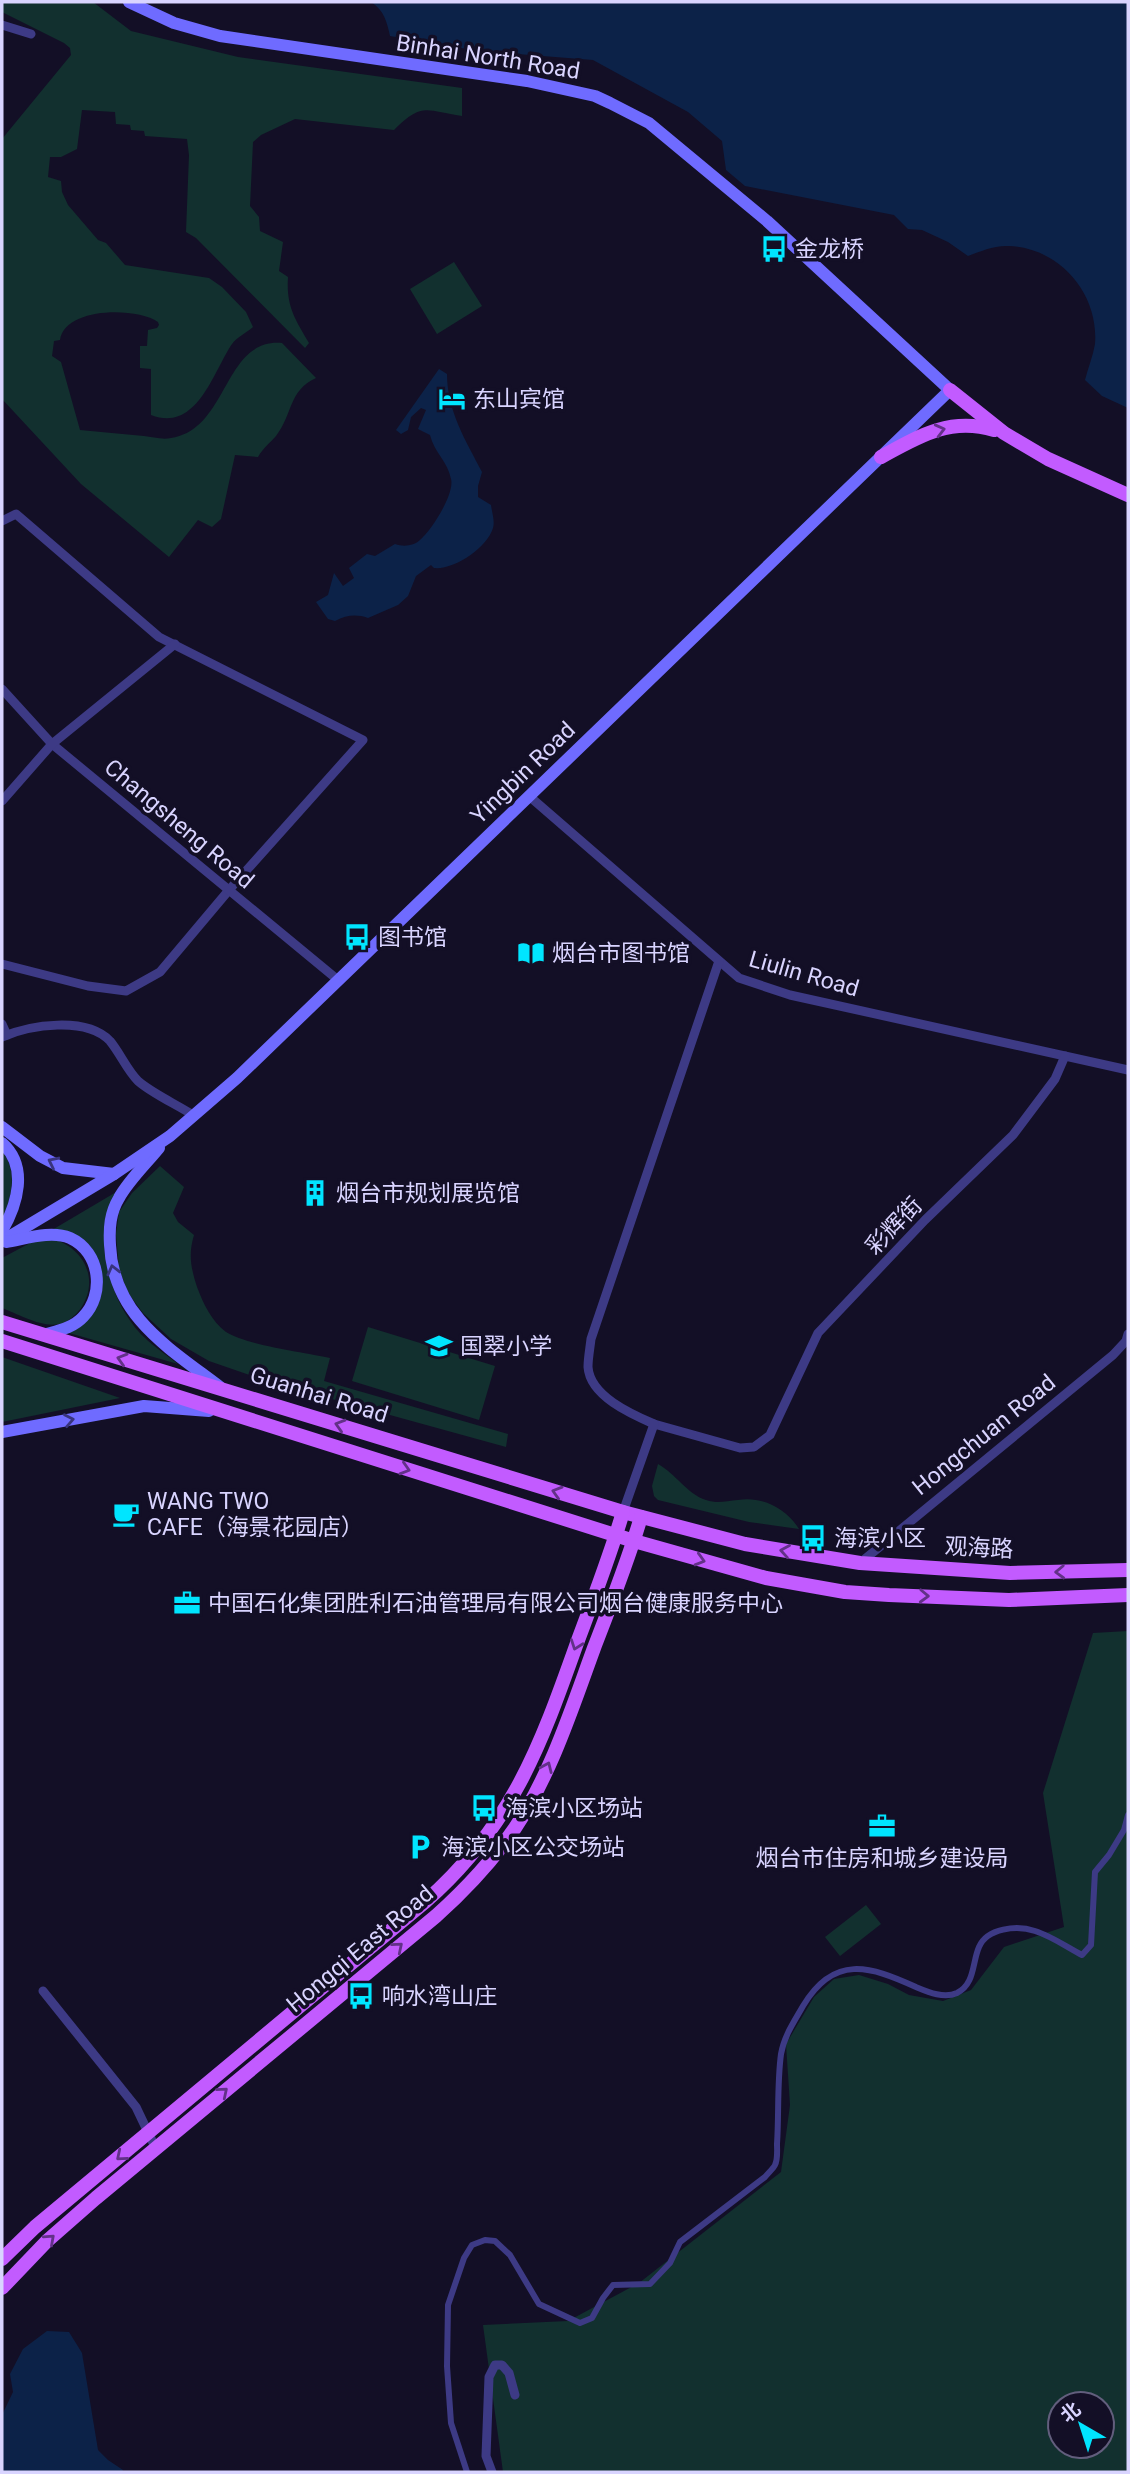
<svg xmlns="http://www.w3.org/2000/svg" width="1130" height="2474" font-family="Roboto,'Noto Sans SC',sans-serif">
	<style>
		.green { fill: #12302f; fill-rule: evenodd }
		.water { fill: #0c2248 }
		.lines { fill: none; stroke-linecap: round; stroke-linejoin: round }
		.pedestrian { stroke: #3d3a85; stroke-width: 6 }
		.minor { stroke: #3d3a85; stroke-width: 9 }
		.secondary { stroke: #6f6bff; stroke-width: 12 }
		.primary { stroke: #c25bff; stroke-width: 14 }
		.oneway { stroke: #623188 }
		.oneway2 { stroke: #38347d }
		.labels { text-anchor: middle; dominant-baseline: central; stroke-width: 7; stroke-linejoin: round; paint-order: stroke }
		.street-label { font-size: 23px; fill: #d9d4ff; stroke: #130f26 }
		.poi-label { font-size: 23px; fill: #d9d4ff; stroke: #130f26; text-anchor: start }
	</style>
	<rect width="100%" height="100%" fill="#130f26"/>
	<g class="green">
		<path d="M2,2H93L131,31L238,57L462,88V116C425,110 422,102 394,130L295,119L261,135L253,142L250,206L259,217L260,231L283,242L279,271L288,277C286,306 295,319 309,343L305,348L196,238L186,232L189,155L187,139L145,136L144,131L131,130L130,125L116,124L115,112L82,110L77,149L61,157H50L48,177L61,181L62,192L68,205L98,240L106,243L125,265L209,278L222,287L246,312L253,327C246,333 237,337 232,344C213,372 197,433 151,415V369L140,368V346H147L148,330L157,328L159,325L158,322C136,307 65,307 60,340L54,341L52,356L61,362L80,430C101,432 122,434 144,436C152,437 163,440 171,438C229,429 223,338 282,343L316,378C288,391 293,414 276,436C270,443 263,448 258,457L235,455L221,519L212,527L198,520L169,557L81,484L2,399V139L71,55L70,48L64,43L2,12Z"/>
		<polygon points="454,262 482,306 437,334 410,289"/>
		<path d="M2,1151C18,1172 12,1196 2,1219Z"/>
		<path d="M160,1166L184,1187L173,1213L178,1222L194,1235C188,1255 191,1268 197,1287C203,1303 212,1322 226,1332C246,1345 304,1352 330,1358L324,1381L508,1434L506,1447L303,1391L302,1393L209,1361L171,1339L143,1313L128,1293L119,1269L116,1234L119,1212L132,1193Z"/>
		<path d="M123,1188C117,1199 111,1210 107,1222C96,1257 118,1313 144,1337C154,1347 167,1355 178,1364L69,1333C95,1318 107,1297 100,1266L52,1230Z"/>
		<path d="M49,1238C82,1245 101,1278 81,1308C76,1315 68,1322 59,1324C42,1328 18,1314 2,1308V1258L32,1242Z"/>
		<polygon points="368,1327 495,1366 479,1420 352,1381"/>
		<polygon points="2,1357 120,1398 2,1422"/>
		<path d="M658,1464C676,1474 687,1494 706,1500C718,1504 726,1501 738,1500C762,1496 786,1508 799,1529L749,1522L658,1500L654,1496L652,1486Z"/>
		<path d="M1128,1631V2472H503L483,2325L568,2321L639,2283L781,2172L790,2105L786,2044L814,1997L834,1979L859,1975L888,1984L909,1995L943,2001L971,1990L1004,1947L1064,1927L1043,1793L1093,1633ZM1060,2404H1102V2446H1060Z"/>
		<polygon points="866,1905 881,1924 840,1956 825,1937"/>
	</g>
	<g class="water">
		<path d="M371,2H1128V408L1102,396L1085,380C1088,368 1093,356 1095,344C1099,294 1060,248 1009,246C995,245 981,251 968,256L948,242L922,230L908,229L894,215L745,186L726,170L722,141L688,112L593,60L479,51L390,36C387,22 384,10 371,2Z"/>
		<path d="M439,369L447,374C447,411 466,441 482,472L478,486V497L491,505C492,513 495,521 493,528C487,548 454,570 434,568L431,565L416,576L408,596L398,605L368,618C356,614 347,615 335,621L328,619L316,602L328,595L334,573L343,586L354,578L349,568L367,554L375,556L395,544C403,547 414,546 420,540C432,530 455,493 451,479C448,462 434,452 430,435L418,429L426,410L421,408L411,417L408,430L401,434L396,430Z"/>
		<polygon points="47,2331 69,2332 82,2353 98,2450 108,2460 123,2470 122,2472 2,2472 2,2415 13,2392 10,2374 23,2349"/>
	</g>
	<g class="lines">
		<path class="pedestrian" d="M467,2472L451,2423L447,2366L448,2305L464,2258L472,2245L485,2240L495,2241L510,2255L539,2304L580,2323L592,2318L603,2298L613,2285L650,2284L670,2263L680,2242L765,2177C768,2173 773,2169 775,2165C778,2159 777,2150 777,2144C779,2114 777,2084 781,2054C784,2036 794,2022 803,2006C834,1954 870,1966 916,1987C928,1992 944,1999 957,1993C975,1984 972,1963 979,1947C987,1928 1017,1925 1035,1931C1051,1936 1067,1947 1082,1955L1091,1945L1095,1872L1109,1855L1124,1830L1128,1815"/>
		<g class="minor">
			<polyline points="2,25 31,34"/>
			<polyline points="2,521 16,514 159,637 363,740 229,890 160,972 126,991 88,986 2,964"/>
			<polyline points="2,689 52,744 338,980"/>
			<polyline points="529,796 739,978 790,995 1128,1070"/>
			<polyline points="2,801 52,744 175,644"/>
			<polyline points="2,1024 7,1035"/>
			<path d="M2,1037C30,1025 86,1016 110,1041C120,1053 127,1070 138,1081C153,1094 176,1104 193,1115"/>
			<polyline points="654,1424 740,1448 754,1447 770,1435 818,1333 925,1220 1013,1135 1055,1079 1065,1056"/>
			<path d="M623,1512L654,1424C631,1414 590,1396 588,1367C588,1358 590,1348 591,1339L719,961"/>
			<polyline points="860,1563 1113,1355 1126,1341 1128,1334"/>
			<polyline points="43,1991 136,2107 156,2149"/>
			<polyline points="492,2472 486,2456 489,2377 495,2365 502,2365 509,2373 515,2395"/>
		</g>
		<g class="secondary">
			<polyline points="2,1127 40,1156 63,1168 114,1174"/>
			<path d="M2,1143C29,1167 17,1205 2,1231"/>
			<path d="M159,1148C146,1164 129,1180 119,1198C110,1213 109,1228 110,1245C113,1316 169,1348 220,1387"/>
			<polyline points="2,1241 114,1174 170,1136 237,1078 950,390 767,221 649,123 610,103 595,96 527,81 220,36 174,23 129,2"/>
			<path d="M6,1242C25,1239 51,1230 70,1238C101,1252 105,1295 83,1317C73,1328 57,1331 44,1335"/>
			<polyline points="2,1432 144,1406 209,1411"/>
		</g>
		<g class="primary">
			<polyline points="950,390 1004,433 1048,459 1128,495"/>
			<path d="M881,457C919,436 950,417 994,430"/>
			<polyline points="2,1322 623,1512 745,1544 860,1563 1010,1573 1128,1570"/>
			<polyline points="2,1341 634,1541 766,1578 845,1592 889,1595 1009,1600 1128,1595"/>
			<path d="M2,2259L35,2227L426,1901C512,1825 540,1747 577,1643C593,1600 610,1556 623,1512"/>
			<path d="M2,2288L47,2241L96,2198L436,1916C465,1890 493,1860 515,1828C551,1774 572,1708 594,1648C611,1604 628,1561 641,1517"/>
		</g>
	</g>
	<defs><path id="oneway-chevron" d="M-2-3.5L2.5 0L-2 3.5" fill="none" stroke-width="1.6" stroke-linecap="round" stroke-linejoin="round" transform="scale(1.75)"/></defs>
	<g class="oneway">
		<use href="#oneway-chevron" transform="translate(940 430) rotate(-14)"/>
		<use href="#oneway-chevron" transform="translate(122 1359) rotate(-163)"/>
		<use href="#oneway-chevron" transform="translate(340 1425) rotate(-163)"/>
		<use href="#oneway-chevron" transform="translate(405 1469) rotate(17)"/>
		<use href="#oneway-chevron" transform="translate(557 1492) rotate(-163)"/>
		<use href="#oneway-chevron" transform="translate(785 1551) rotate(-170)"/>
		<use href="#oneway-chevron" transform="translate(700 1560) rotate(16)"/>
		<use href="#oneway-chevron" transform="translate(1060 1572) rotate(178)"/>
		<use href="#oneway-chevron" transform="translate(924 1596) rotate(2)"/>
		<use href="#oneway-chevron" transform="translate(576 1645) rotate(110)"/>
		<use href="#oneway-chevron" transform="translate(547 1767) rotate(-66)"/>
		<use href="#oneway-chevron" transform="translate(398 1947) rotate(-40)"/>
		<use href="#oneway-chevron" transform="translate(223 2092) rotate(-40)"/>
		<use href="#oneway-chevron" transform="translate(121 2156) rotate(140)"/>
		<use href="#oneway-chevron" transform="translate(50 2239) rotate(-42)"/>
	</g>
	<g class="oneway2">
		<use href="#oneway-chevron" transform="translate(53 1162) rotate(-154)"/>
		<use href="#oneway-chevron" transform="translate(113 1270) rotate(-104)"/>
		<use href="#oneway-chevron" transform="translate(69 1420) rotate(-11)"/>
	</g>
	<defs>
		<symbol id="bus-bare" viewBox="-9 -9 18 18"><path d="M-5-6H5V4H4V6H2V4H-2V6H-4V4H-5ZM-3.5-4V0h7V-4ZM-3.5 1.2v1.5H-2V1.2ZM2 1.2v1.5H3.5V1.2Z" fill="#00e5ff" stroke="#130f26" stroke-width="2.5" paint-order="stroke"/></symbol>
		<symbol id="hotel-bare" viewBox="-9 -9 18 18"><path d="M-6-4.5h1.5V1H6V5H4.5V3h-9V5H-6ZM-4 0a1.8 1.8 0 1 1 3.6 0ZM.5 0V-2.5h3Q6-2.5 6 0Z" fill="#00e5ff" stroke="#130f26" stroke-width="2.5" paint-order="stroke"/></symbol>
		<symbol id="library-bare" viewBox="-9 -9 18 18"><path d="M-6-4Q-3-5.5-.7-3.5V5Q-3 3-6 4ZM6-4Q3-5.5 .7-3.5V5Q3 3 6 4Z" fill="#00e5ff" stroke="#130f26" stroke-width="2.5" paint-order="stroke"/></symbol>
		<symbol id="building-bare" viewBox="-9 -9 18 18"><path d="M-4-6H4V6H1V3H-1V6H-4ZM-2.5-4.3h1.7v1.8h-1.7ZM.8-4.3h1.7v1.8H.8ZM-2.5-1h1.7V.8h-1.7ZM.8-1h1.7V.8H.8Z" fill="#00e5ff" stroke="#130f26" stroke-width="2.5" paint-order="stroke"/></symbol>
		<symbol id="school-bare" viewBox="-9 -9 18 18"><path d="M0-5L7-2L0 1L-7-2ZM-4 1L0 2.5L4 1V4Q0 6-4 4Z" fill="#00e5ff" stroke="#130f26" stroke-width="2.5" paint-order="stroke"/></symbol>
		<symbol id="cafe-bare" viewBox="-9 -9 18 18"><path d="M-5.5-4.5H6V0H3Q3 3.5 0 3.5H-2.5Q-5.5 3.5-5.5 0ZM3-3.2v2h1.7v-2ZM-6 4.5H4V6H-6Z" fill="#00e5ff" stroke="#130f26" stroke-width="2.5" paint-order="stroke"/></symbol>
		<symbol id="office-bare" viewBox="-9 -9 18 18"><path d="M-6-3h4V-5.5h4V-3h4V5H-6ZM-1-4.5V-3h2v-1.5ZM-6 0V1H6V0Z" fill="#00e5ff" stroke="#130f26" stroke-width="2.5" paint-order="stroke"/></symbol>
		<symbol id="parking-bare" viewBox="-9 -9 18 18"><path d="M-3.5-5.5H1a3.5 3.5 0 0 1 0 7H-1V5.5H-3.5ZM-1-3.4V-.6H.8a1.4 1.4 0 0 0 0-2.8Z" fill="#00e5ff" stroke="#130f26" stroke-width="2.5" paint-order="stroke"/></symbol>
	</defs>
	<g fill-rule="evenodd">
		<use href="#bus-bare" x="755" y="230" width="38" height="38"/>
		<use href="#hotel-bare" x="433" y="380" width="38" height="38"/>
		<use href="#bus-bare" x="338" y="918" width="38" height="38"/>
		<use href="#library-bare" x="512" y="934" width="38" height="38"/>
		<use href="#building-bare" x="296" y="1174" width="38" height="38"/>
		<use href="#school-bare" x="420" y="1327" width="38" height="38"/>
		<use href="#cafe-bare" x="107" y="1495" width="38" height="38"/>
		<use href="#bus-bare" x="794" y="1519" width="38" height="38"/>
		<use href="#office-bare" x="168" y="1584" width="38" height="38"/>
		<use href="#bus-bare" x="465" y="1789" width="38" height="38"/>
		<use href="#office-bare" x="863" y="1807" width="38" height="38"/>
		<use href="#parking-bare" x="401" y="1828" width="38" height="38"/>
		<use href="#bus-bare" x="342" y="1977" width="38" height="38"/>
	</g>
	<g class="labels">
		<g class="street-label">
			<text transform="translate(488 57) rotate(9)">Binhai North Road</text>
			<text transform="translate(523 773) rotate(-44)">Yingbin Road</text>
			<text transform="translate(179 824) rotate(40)">Changsheng Road</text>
			<text transform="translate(804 974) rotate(16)">Liulin Road</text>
			<text transform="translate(894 1226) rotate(-46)">彩辉街</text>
			<text transform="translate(319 1395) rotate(17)">Guanhai Road</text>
			<text transform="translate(984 1435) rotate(-39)">Hongchuan Road</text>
			<text transform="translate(979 1548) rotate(3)">观海路</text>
			<text transform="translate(360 1949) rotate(-40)">Hongqi East Road</text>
		</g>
		<g class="poi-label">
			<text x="795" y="249">金龙桥</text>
			<text x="473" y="399">东山宾馆</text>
			<text x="378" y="937">图书馆</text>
			<text x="552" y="953">烟台市图书馆</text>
			<text x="336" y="1193">烟台市规划展览馆</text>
			<text x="460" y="1346">国翠小学</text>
			<text x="147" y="1501">WANG TWO<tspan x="147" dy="26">CAFE（海景花园店）</tspan></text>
			<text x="834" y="1538">海滨小区</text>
			<text x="208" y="1603">中国石化集团胜利石油管理局有限公司烟台健康服务中心</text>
			<text x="505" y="1808">海滨小区场站</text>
			<text x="441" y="1847">海滨小区公交场站</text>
			<text x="882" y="1858" text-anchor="middle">烟台市住房和城乡建设局</text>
			<text x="382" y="1996">响水湾山庄</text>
		</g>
	</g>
	<rect width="1130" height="2474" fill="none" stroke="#d9d4ff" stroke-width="7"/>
	<g transform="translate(1081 2425) rotate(321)"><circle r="33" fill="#130f26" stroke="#625e7d" stroke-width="2"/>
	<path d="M0-5L12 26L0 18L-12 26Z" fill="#00e5ff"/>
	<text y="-10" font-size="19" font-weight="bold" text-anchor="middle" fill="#d9d4ff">北</text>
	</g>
</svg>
